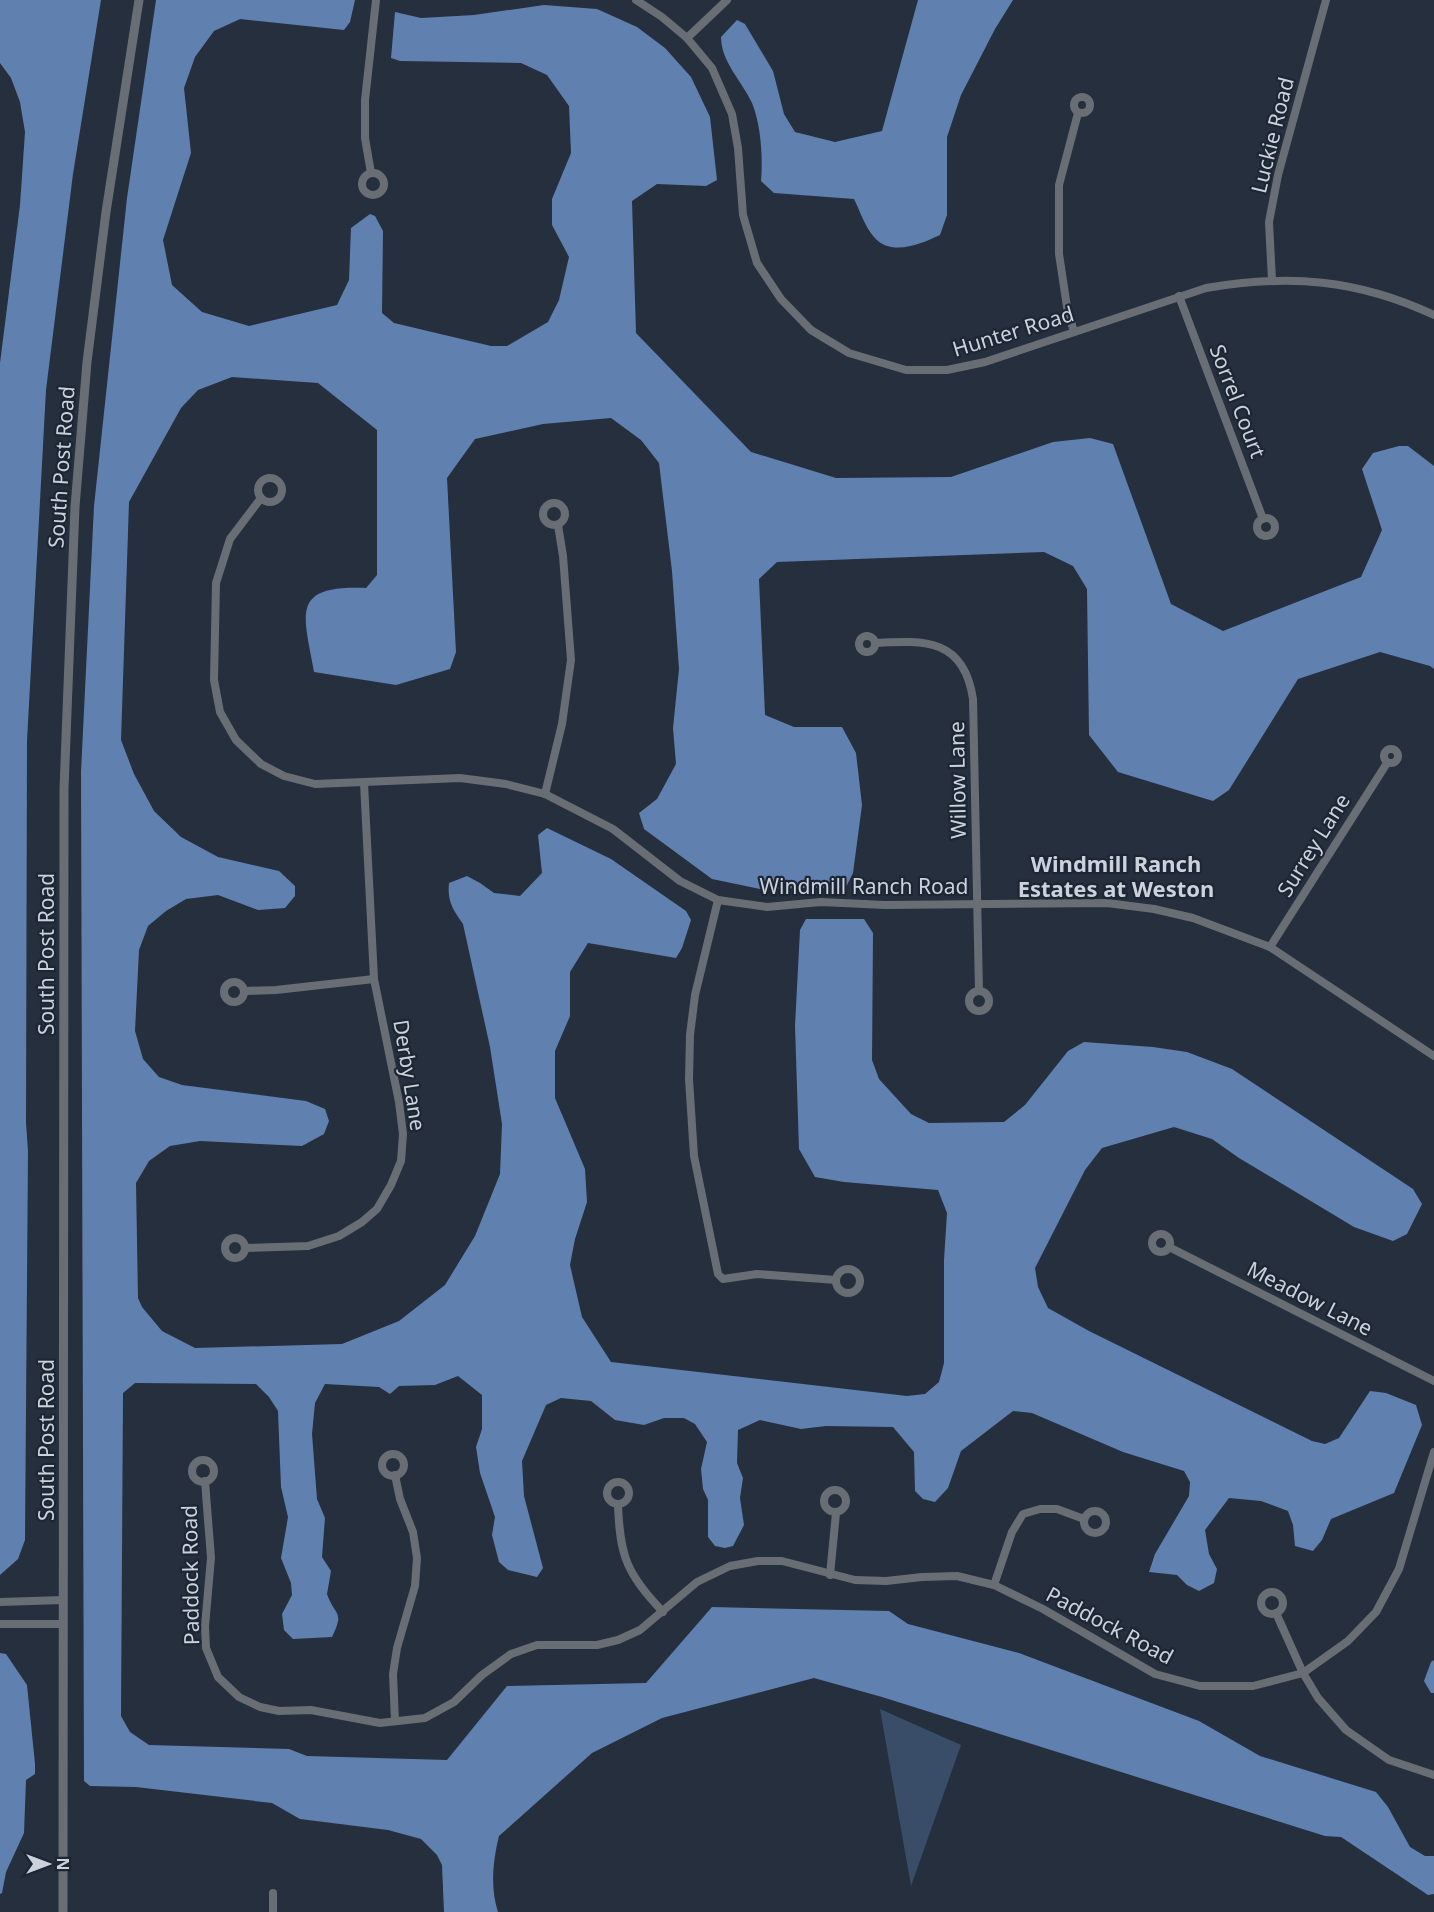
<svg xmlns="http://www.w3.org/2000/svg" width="1434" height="1912" font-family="'Noto Sans',sans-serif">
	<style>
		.green { fill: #394d69 }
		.water { fill: #6080b0 }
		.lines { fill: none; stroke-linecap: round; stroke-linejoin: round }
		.minor { stroke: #696e75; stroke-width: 8 }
		.tertiary { stroke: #696e75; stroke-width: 9 }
		.labels { text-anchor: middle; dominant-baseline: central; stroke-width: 4.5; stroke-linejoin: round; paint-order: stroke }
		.street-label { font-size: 21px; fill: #ccd2dc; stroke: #1c2634 }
		.neighbourhood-label { font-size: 22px; font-weight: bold; fill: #ccd2dc; stroke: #1c2634 }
	</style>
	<rect width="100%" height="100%" fill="#252f3e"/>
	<polygon class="green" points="880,1709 961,1745 911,1886"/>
	<g class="water">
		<polygon points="0,0 101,0 73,174 46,390 27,741 26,1123 28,1151 25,1540 18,1559 0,1575 0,363 20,205 25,132 20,102 11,78 0,63"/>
		<path d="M156,0H355L350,22L344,30L240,19L214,31L195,57L184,88L191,153L163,240L172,285L202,312L249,326L337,305L349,280L351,228L370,214L375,216L383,231L382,313L394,323L491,346H507L548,322L559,300L569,257L552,225V199L571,153L569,106L547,75L521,63L400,61L391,58L395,12L421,18L474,15L544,5L597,9L637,27L665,48L691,77L710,117L717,180L706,186L657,184L632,201L636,333L751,452L836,478L951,477L1053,442L1090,438L1113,444L1171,604L1223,631L1361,577L1382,530L1362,469L1373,453L1399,446H1408L1434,466V669L1430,666L1380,652L1298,679L1229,790L1213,801L1118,772L1089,735L1087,589L1073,566L1044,552L777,562L759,579L765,715L794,727H842L856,753L862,805L853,873L846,887L760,889L712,879L644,829L639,813L657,799L676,764L673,728L679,669L672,571L659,463L641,440L611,418L543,424L475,439L447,478L456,652L450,669L396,685L314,672C304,614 289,585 366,588L377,575V430L318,383L232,377L198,390L181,408L129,502L121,740L134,774L154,811L181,837L218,857L279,871L295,886V896L285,908L258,910L218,895L186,899L166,911L148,926L139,950L135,1031L143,1059L159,1077L182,1085L306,1101L325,1109L329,1121L324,1134L302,1146L200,1141L170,1146L149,1161L136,1183L138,1298L142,1307L162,1331L195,1348L342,1344L399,1321L445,1285L475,1236L500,1174L502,1124L490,1047L463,924C453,910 447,901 449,883L467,876L480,883L494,893L520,896L542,873L538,835L547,828L611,859L686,911L691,920L682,948L676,958L588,943L570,972V1016L555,1051V1098L585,1169L587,1202L575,1239L570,1265L582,1317L611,1362L907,1396L925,1394L939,1382L944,1363V1260L947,1213L938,1190L844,1182L815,1177L799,1149L795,1026L800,930L806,919H864L873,933L872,1060L879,1079L911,1114L929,1123L1004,1122L1025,1105L1068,1051L1084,1042L1153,1047L1187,1052L1232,1069L1413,1189L1422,1204L1407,1234L1393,1241L1354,1227L1239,1158L1212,1139L1174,1127L1102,1148L1085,1170L1035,1268L1038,1287L1048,1308L1089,1331L1312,1441L1325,1444L1339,1438L1370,1391L1386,1393L1416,1405L1422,1425L1394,1493L1331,1519L1322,1540L1313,1551L1295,1546L1293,1525L1288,1511L1261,1501L1229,1498L1205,1530L1209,1554L1217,1569L1214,1583L1199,1591L1187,1585L1177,1575L1149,1572L1155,1554L1189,1496L1190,1482L1184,1471L1123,1452L1032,1413L1013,1411L961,1451L948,1488L935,1502L923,1499L915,1491L914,1452L893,1427L826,1426L801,1429L760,1420L738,1430L737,1463L743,1478L740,1498L744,1525L733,1546L725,1548L715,1546L708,1537V1500L703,1489L701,1469L707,1442L695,1424L684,1418H664L644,1425L615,1420L591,1401L561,1398L546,1405L522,1461L524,1496L543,1568L537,1577L508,1570L499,1562L492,1535L495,1517L480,1473L476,1447L482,1429V1395L458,1376L435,1385L399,1386L390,1394L379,1387L325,1384L315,1403L312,1434L317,1499L325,1518L322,1557L331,1571L327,1594C335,1617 345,1610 332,1637L293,1639L284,1630L282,1614L292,1595L291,1583L281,1558L288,1517L281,1487L278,1411L269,1397L256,1384L135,1383L123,1393L121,1716L130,1732L149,1745L289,1749L307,1756L447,1760L507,1686L646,1683L712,1607L889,1611L908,1624L1019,1653L1199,1721L1260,1756L1376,1792L1388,1807L1410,1847L1425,1856H1434V1894L1428,1895L1341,1837L1325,1836L882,1697L814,1678L662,1718L592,1753L499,1836C493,1860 490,1888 498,1912H444L442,1865L437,1855L421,1839L388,1830L300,1819L272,1803L136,1787L90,1786L84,1781L81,772L94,506L127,198Z"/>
		<path d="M918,0H1013L995,29L961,95L947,137V215L940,235C921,244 891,257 874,237C865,227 860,211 854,199L774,193L761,181C763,157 761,125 752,103C742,81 721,62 721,37L737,20L745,24L773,71L784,114L795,132L835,142L882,131Z"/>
		<polygon points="0,1653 6,1654 27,1685 35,1764 35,1774 26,1780 24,1833 6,1872 2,1893 0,1894"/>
		<polygon points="1434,1660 1434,1693 1431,1693 1424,1681 1431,1662"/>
	</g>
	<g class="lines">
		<g class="minor">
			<path d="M636,0L662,17L687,38L712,68L732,114L738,148L743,215L757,263L781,299L811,330L849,353L906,370H947L985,362L1206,288C1289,274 1357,279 1434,315"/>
			<polyline points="687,38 727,0"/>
			<circle cx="1082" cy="105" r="8"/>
			<polyline points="371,173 365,138 365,100 376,0"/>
			<circle cx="373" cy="184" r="11"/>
			<polyline points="1272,280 1269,222 1278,175 1326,0"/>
			<polyline points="1179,296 1263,519"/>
			<polyline points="1074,332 1067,307 1059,254 1059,185 1078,113"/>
			<circle cx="270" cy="490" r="12"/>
			<polyline points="261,498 230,539 216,583 214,680 220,712 236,740 261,764 284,776 315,784 460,778 506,784 545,794 613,829 680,881 718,900 767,907 821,902 885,905 1107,903 1154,909 1193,918 1270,947 1434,1056"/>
			<circle cx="554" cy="514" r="11"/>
			<circle cx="1266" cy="527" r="9"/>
			<circle cx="867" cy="644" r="8"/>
			<path d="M875,643C926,640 964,639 973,699L979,991"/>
			<circle cx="1391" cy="756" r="7"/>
			<polyline points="545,794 562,724 571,660 563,556 558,525"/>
			<polyline points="718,900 695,995 690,1035 689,1079 694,1156 718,1274 723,1279 757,1274 836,1280"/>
			<polyline points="1270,947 1387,763"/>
			<circle cx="234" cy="992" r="10"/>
			<polyline points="244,991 276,990 374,979"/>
			<circle cx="979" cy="1001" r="10"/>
			<circle cx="1161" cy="1243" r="9"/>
			<circle cx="235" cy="1248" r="10"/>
			<polyline points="1169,1247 1434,1381"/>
			<polyline points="245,1248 308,1246 339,1236 362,1222 377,1209 391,1185 401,1161 403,1134 399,1102 374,979 364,783"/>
			<circle cx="848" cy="1281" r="12"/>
			<circle cx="393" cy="1465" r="11"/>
			<circle cx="203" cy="1471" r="11"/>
			<polyline points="205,1481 211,1558 205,1626 206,1648 218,1677 239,1697 260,1707 279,1711 311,1710 380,1723 425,1718 454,1702 482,1675 511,1654 537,1645 597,1645 618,1640 640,1630 697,1582 730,1566 758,1561 782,1561 855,1580 886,1581 922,1577 957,1576 994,1585 1043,1609 1155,1674 1200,1686 1253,1686 1303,1673 1348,1641 1376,1612 1399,1569 1434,1452"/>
			<circle cx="618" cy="1493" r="11"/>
			<circle cx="835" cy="1501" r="11"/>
			<path d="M618,1505C620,1558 627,1573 663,1612"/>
			<circle cx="1095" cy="1522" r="11"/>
			<polyline points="830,1575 836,1513"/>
			<polyline points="994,1585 1012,1532 1023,1514 1040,1509 1057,1509 1084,1519"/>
			<circle cx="1272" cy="1603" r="11"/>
			<polyline points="0,1602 63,1600"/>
			<polyline points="1276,1613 1303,1673 1318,1698 1346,1730 1389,1760 1434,1775"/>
			<polyline points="0,1624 63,1624"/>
			<polyline points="395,1721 393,1674 397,1648 415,1586 417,1558 413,1532 400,1499 395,1475"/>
			<polyline points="273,1893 273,1912"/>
		</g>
		<polyline class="tertiary" points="63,1912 64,789 75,507 87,362 106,212 139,0"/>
	</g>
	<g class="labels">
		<g class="street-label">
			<text transform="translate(1272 135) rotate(-76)">Luckie Road</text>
			<text transform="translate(1013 331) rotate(-17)">Hunter Road</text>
			<text transform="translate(1238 401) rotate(69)">Sorrel Court</text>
			<text transform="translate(61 467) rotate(-86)">South Post Road</text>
			<text transform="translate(957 780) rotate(-91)">Willow Lane</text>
			<text transform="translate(1313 845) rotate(-58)">Surrey Lane</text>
			<text x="864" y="886">Windmill Ranch Road</text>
			<text transform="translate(46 954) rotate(-90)">South Post Road</text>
			<text transform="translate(410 1075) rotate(81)">Derby Lane</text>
			<text transform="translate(1310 1298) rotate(27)">Meadow Lane</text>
			<text transform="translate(46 1440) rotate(-90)">South Post Road</text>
			<text transform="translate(190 1575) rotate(-91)">Paddock Road</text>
			<text transform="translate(1110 1625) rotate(28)">Paddock Road</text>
		</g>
		<g class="neighbourhood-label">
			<text x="1116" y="863">Windmill Ranch<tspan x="1116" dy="25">Estates at Weston</tspan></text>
		</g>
	</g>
	<g transform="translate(48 1864) rotate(90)" stroke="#1c2634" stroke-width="4.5" paint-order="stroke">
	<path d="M0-4.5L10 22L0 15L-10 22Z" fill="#ccd2dc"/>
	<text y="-9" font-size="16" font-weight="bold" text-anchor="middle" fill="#ccd2dc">N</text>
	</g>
</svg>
